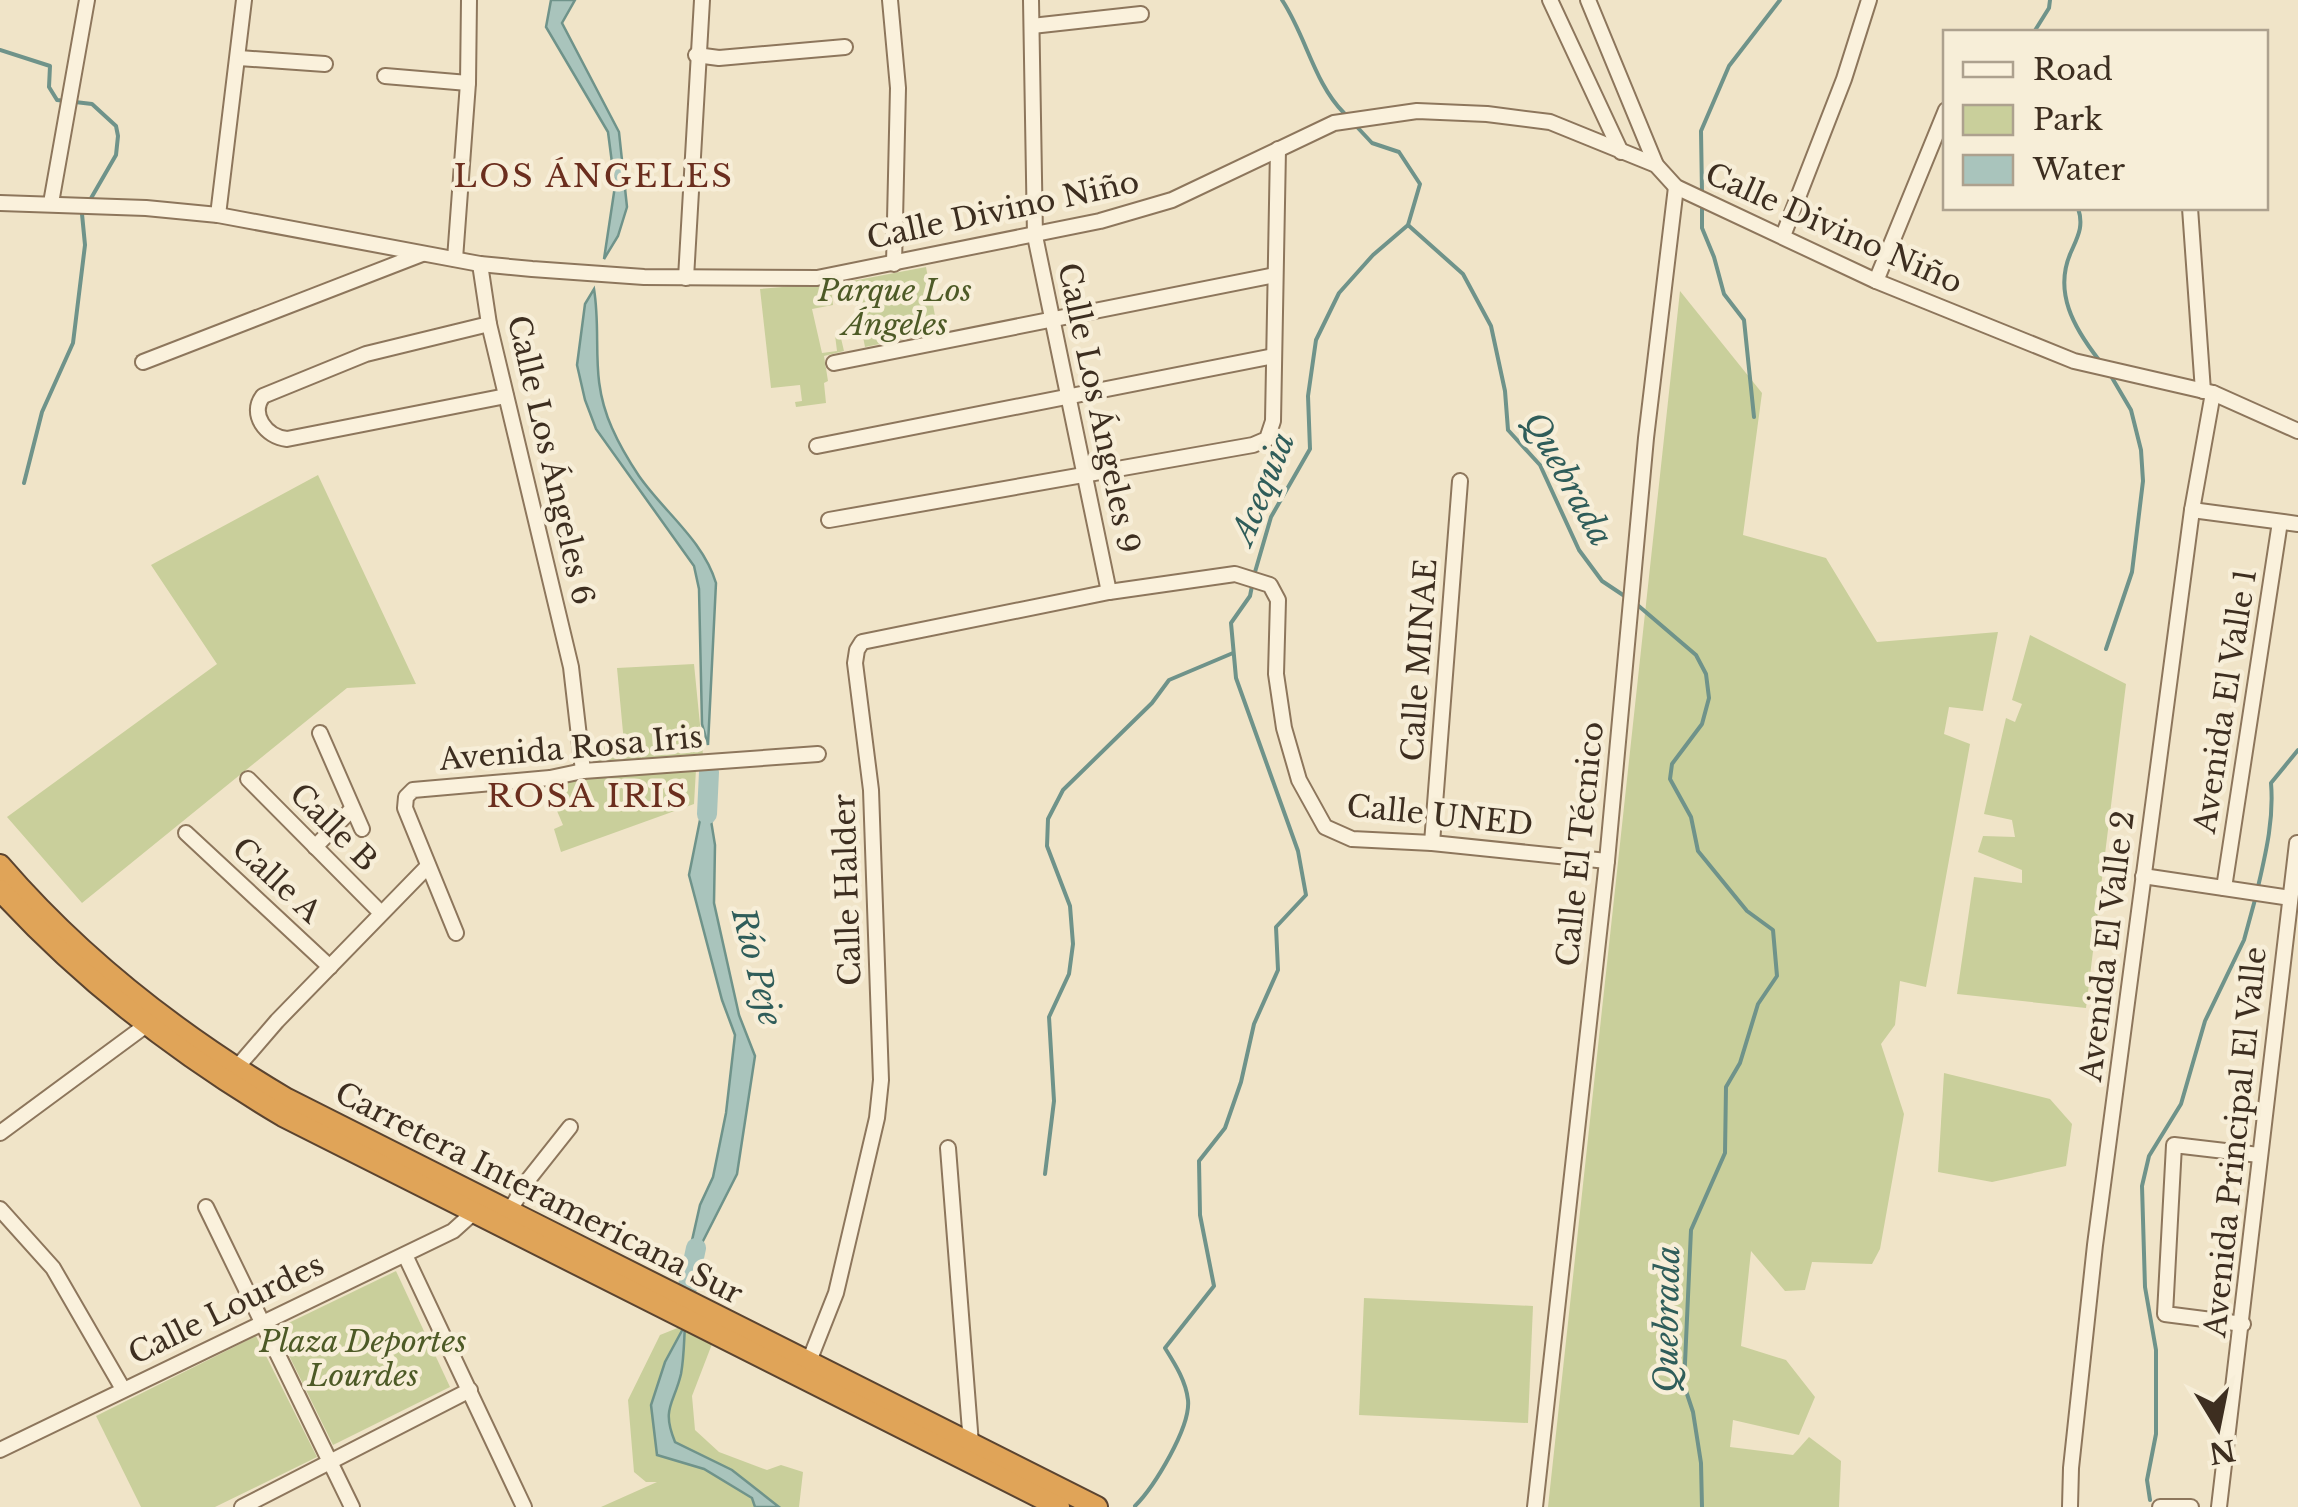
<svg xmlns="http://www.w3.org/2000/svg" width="2298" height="1507" font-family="'Libre Baskerville',serif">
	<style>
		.green { fill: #c9cf9b }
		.water { fill: #a9c4bc; stroke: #6f938a; stroke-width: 2.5 }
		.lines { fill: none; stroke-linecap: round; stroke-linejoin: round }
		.stream { stroke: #6f938a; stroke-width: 4 }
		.river { stroke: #a9c4bc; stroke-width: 20 }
		.minor-casing { stroke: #8d765c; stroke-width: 18 }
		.highway-casing { stroke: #5b4430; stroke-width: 24 }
		.minor { stroke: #faf1dc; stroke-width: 14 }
		.highway { stroke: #e0a458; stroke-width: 20 }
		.labels { text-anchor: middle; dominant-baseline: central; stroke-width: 9; stroke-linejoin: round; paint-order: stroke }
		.street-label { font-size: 30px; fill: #3d2e20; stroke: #f7eed8 }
		.park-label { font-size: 30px; font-style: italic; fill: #4d5a26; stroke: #f7eed8 }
		.neighbourhood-label { font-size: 32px; letter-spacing: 2.5px; fill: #6b2e1e; stroke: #f7eed8 }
		.water-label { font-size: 32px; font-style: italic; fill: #2f5d5a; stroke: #f7eed8 }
	</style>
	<rect width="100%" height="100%" fill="#f0e4c8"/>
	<g class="green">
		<polygon points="926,267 938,332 865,347 853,285 831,288 833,305 812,309 822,353 837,351 835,335 840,334 844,351 824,356 828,381 824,383 826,403 796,407 795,402 802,401 800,385 771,388 760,289 852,281"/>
		<polygon points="1680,291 1762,393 1743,535 1826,558 1877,642 1998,632 1983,711 1949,707 1944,734 1970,744 1926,987 1900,981 1895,1025 1881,1044 1904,1114 1880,1249 1872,1264 1812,1262 1805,1290 1785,1291 1751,1251 1741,1346 1786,1360 1815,1397 1799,1435 1733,1420 1730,1447 1793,1455 1809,1437 1841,1461 1839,1507 1548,1507"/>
		<polygon points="318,475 416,684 347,688 82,903 7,817 217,664 151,565"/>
		<polygon points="2030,635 2126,684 2086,1008 1957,994 1974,877 2022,883 2022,870 1978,852 1983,836 2015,837 2012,820 1984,814 2006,718 2015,722 2022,704 2012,700"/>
		<polygon points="694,664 703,755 594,761 593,747 624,743 617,668"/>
		<polygon points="696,769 694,804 561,852 554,829 563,825 546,785 582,778"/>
		<polygon points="1944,1073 2050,1099 2072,1124 2066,1166 1992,1182 1938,1172"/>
		<polygon points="396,1271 450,1387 333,1445 276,1329"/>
		<polygon points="1364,1298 1533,1306 1528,1423 1359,1415"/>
		<path d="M685,1325L701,1333L712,1344L692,1396L695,1430L719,1452L767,1470L781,1465L803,1472L799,1507H779L732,1470L675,1442C661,1407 676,1403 681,1371C684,1357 684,1343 685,1329L657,1455L703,1469L753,1498L755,1507H601L657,1482H646L634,1472L628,1400L660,1335Z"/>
		<polygon points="256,1336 317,1457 215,1507 141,1507 96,1416"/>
	</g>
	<g class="water">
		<polygon points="551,0 575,0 562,23 619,132 627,207 618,236 604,259 615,186 608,132 546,27"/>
		<path d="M594,289C602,339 589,377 612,428C619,444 629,461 639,476C664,512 703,540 716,583L708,745L702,724L699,589L694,566L596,429L585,400L577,365L585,304Z"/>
		<polygon points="706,790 715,845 714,903 739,1015 755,1056 737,1174 702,1243 700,1263 689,1272 688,1258 700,1205 713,1177 726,1113 735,1035 722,1000 689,875"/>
		<path d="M685,1325C684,1341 684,1358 681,1374C674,1404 661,1408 675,1442L732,1470L779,1507H755L752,1498L704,1469L657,1455L651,1405L665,1362Z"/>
	</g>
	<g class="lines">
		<g class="stream">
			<path d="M1282,0C1306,36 1314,83 1344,113"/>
			<polyline points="2034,32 2049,8 2050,0"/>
			<polyline points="0,50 50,66 49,87 57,100 66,101"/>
			<polyline points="75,102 92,104 116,126 118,136 116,155 90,200"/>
			<polyline points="1702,193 1701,131 1729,66 1780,0"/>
			<polyline points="1702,203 1702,228 1714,257 1724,294 1744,320 1754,417"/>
			<path d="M2078,208C2084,226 2078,236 2071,252C2053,292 2074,328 2099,360"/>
			<polyline points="1408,225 1463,274 1491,326 1505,391 1508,430 1540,465 1579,550 1602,581 1626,597"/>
			<polyline points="24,483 42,412 73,343 85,245 82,214 86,208"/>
			<polyline points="1255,572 1271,517 1310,449 1308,396 1316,340 1339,293 1373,255 1408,225 1420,184 1399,152 1372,143 1358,128"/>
			<polyline points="1634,602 1696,655 1706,674 1709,698 1702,724 1672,764 1670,779 1691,817 1698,851 1747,911 1773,930 1777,976 1758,1004 1740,1063 1726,1087 1725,1153 1691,1230 1684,1385 1693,1412 1701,1463 1702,1507"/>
			<polyline points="2106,649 2132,572 2143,481 2141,450 2131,410 2111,376"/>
			<path d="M2258,887C2266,852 2274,819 2271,783L2298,750"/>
			<polyline points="1045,1174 1054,1101 1049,1017 1069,974 1073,944 1070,906 1047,846 1048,819 1063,790 1152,703 1169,680 1233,653"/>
			<polyline points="2150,1500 2147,1480 2156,1434 2156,1350 2145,1287 2142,1186 2149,1156 2181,1104 2205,1021 2244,940 2256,896"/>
			<path d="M1135,1506C1154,1487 1191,1427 1188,1400C1186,1381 1175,1364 1165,1348L1214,1286L1200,1215L1199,1161L1225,1128L1241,1082L1254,1024L1278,970L1276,927L1306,895L1298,851L1236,678L1231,623L1250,596L1252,586"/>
		</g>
		<g class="river">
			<polyline points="707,814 709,772"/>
			<polyline points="688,1286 696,1248"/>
		</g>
		<defs>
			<g id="minor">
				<polyline points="890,0 898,88 894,264"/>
				<polyline points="1031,0 1035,236 1109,592"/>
				<polyline points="1550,0 1621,152"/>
				<polyline points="1588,0 1656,165"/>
				<polyline points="1032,26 1141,14"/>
				<polyline points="696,55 719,58 845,47"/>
				<polyline points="239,58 325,64"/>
				<polyline points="385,76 468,83"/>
				<polyline points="0,203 146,208 218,215 480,264 532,269 644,277 817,278 1100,221 1172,200 1334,123 1417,111 1487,114 1550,122 1656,165 1676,187 1876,281 2074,361 2213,393 2298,431"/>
				<polyline points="51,203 87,0"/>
				<polyline points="2190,208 2203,391"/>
				<polyline points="218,215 244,0"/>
				<polyline points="1783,236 1844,79 1869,0"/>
				<polyline points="455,259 468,83 469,0"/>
				<polyline points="480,264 489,324 571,667 583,771"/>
				<polyline points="686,278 702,0"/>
				<polyline points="1876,281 1946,110"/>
				<path d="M489,324L366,354L263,396C249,414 266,437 287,439L506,396"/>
				<polyline points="143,362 422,254"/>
				<polyline points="834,363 1275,275"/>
				<polyline points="817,446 1274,356"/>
				<polyline points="2192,510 2298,524"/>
				<polyline points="829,520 1253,445 1267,439 1273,421 1278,149"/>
				<polyline points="320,733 362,829"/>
				<polyline points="248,779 381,913"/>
				<polyline points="186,833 330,967"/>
				<polyline points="1432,843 1460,481"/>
				<polyline points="315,847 352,809"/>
				<polyline points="2143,876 2290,898"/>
				<polyline points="2224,888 2280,522"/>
				<polyline points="456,933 405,808 406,797 413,790 550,778 583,771 818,754"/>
				<polyline points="233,1072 277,1021 428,866"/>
				<polyline points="0,1133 145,1026"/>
				<polyline points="948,1148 971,1444"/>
				<polyline points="206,1207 352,1507"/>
				<polyline points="0,1209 53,1268 123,1389"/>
				<polyline points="509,1212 528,1180 570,1127"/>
				<polyline points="405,1255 524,1507"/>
				<polyline points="2243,1324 2165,1314 2174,1145 2259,1155"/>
				<polyline points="806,1369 836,1293 877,1118 881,1080 871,790 855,663 857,650 862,642 1109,592 1235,574 1270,585 1278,600 1276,674 1284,728 1299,780 1325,827 1352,839 1432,843 1607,861"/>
				<polyline points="0,1450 453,1231 473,1213"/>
				<polyline points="242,1507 470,1390"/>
				<polyline points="1535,1507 1607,861 1646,438 1676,187"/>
				<polyline points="2070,1507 2071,1468 2095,1245 2192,510 2213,393"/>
				<polyline points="2160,1507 2191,1507"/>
				<polyline points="2219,1507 2297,843"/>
			</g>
			<g id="highway">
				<path d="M0,865C81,959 180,1036 287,1099L1097,1507"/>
				<path d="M0,890C83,981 177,1053 283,1116L1059,1507"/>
			</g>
		</defs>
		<use href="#minor" class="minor-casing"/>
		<use href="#highway" class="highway-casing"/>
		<use href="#minor" class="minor"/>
		<use href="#highway" class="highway"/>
	</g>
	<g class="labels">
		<g class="street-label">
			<text transform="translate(1003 210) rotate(-12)">Calle Divino Niño</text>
			<text transform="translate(1834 228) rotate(24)">Calle Divino Niño</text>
			<text transform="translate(1099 408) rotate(78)">Calle Los Ángeles 9</text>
			<text transform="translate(551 460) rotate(77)">Calle Los Ángeles 6</text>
			<text transform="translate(1419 660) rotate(-86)">Calle MINAE</text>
			<text transform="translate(2225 701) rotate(-81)">Avenida El Valle 1</text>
			<text transform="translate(571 748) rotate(-5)">Avenida Rosa Iris</text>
			<text transform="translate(1440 815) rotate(6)">Calle UNED</text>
			<text transform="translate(334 827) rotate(45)">Calle B</text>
			<text transform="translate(1580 844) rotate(-84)">Calle El Técnico</text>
			<text transform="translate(277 880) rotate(43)">Calle A</text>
			<text transform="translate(847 890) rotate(-92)">Calle Halder</text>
			<text transform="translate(2107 946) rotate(-83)">Avenida El Valle 2</text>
			<text transform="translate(2235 1142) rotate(-84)">Avenida Principal El Valle</text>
			<text transform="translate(539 1193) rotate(27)">Carretera Interamericana Sur</text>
			<text transform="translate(226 1309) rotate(-26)">Calle Lourdes</text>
		</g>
		<g class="park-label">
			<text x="895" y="290">Parque Los<tspan x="895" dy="34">Ángeles</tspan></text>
			<text x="363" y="1341">Plaza Deportes<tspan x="363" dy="34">Lourdes</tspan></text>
		</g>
		<g class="neighbourhood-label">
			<text x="594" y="176">LOS ÁNGELES</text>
			<text x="588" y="796">ROSA IRIS</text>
		</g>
		<g class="water-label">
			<text transform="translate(1568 479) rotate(61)">Quebrada</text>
			<text transform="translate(1263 488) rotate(-68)">Acequia</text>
			<text transform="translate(757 967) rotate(76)">Río Peje</text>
			<text transform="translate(1667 1319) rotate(-89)">Quebrada</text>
		</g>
	</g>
	<rect x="1943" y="30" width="325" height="180" fill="#f7eed8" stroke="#ada18e" stroke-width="2.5"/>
	<rect x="1963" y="62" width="50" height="15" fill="#faf1dc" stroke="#ada18e" stroke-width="2.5"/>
	<text x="2033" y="80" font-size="30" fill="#3d2e20">Road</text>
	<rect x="1963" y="105" width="50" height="30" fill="#c9cf9b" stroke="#ada18e" stroke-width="2.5"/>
	<text x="2033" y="130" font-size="30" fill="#3d2e20">Park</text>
	<rect x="1963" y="155" width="50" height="30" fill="#a9c4bc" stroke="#ada18e" stroke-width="2.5"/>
	<text x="2033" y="180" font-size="30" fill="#3d2e20">Water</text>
	<g transform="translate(2218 1427) rotate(170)" stroke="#f7eed8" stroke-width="8" paint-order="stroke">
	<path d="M0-8L18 38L0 25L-18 38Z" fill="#3d2e20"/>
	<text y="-15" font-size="28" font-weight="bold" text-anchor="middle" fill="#3d2e20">N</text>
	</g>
</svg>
